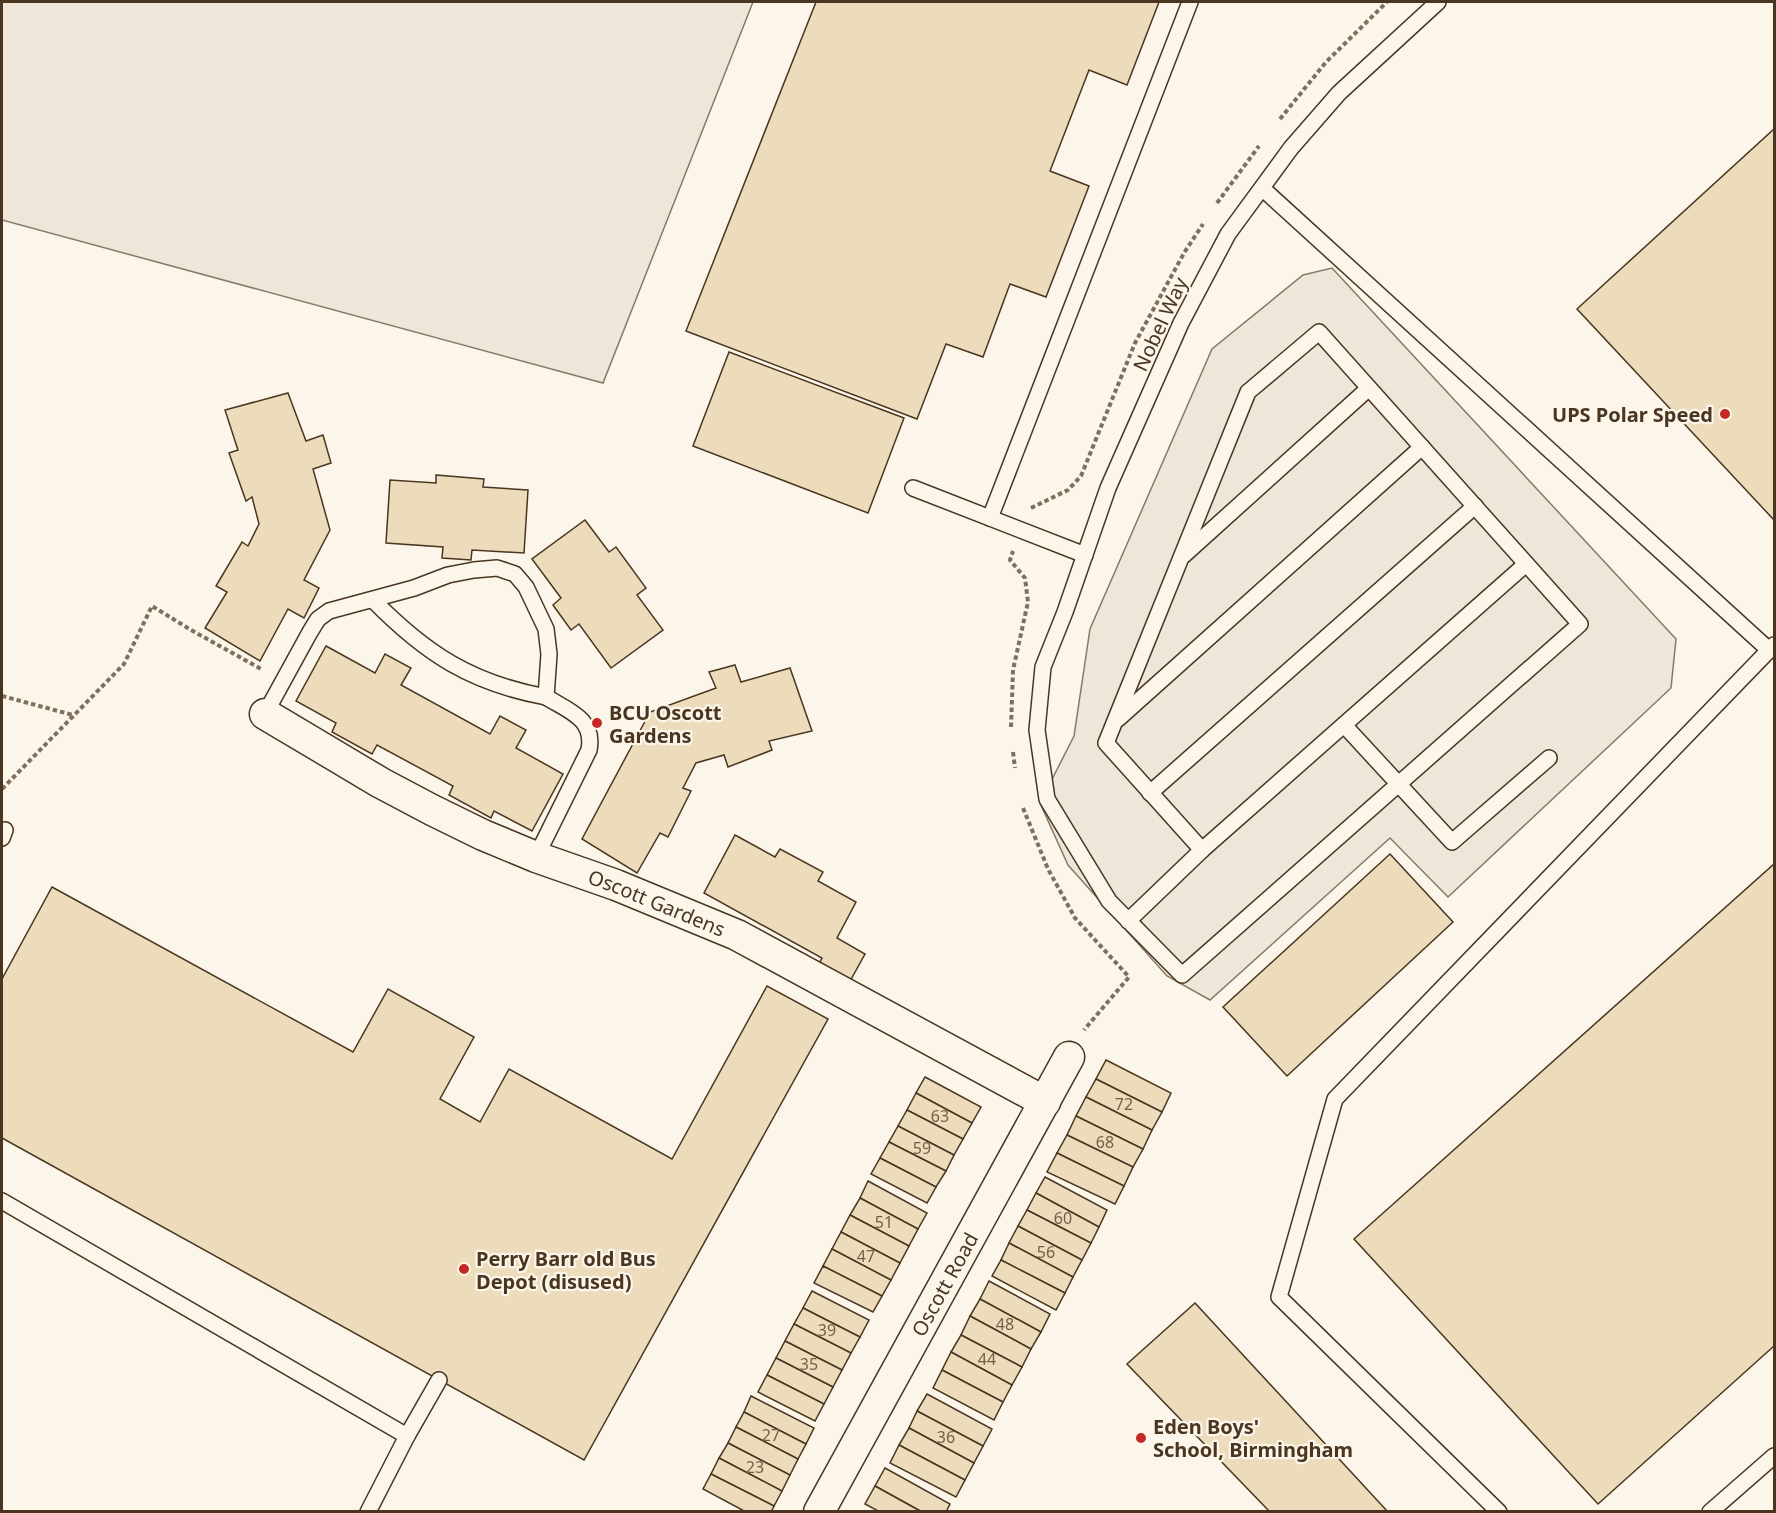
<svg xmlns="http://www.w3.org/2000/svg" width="1776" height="1513" font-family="'Noto Sans',sans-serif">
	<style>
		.green { fill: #ede6d9; stroke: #887966; stroke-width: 1.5 }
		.parking { fill: #ede7d9; stroke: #887966; stroke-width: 1.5 }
		.building { fill: #ecdcbc; stroke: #4a3520; stroke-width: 1.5 }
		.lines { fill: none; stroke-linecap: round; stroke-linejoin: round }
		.service-casing { stroke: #4a3520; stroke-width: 18 }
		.minor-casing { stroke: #4a3520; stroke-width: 33 }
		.path { stroke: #7f6f5c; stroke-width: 4; stroke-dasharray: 4.5 3; stroke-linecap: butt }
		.service { stroke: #fbf6e9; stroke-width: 15 }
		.minor { stroke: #fbf6e9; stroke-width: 30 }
		.poi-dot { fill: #c62828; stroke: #fbf6e9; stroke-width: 2 }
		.labels { text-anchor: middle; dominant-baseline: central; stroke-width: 4.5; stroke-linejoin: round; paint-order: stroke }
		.number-label { font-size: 16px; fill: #725f47 }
		.street-label { font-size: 20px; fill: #4a3520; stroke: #fbf6e9 }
		.poi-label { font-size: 20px; font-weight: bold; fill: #4a3520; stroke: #fbf6e9; text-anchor: start }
	</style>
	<rect width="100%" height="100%" fill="#fbf6e9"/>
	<polygon class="green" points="2,2 753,2 603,383 2,220"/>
	<polygon class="parking" points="1332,268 1676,639 1671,688 1448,897 1390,838 1210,1000 1167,976 1068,865 1040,803 1074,736 1090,629 1212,349 1303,275"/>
	<g class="building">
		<polygon points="816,2 1159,2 1127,85 1089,70 1050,171 1089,186 1046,297 1010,284 983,357 946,344 917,419 686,331"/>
		<polygon points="1774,129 1774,520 1577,309"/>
		<polygon points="729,352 904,418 868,513 693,446"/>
		<polygon points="288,393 306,441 323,435 331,463 313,469 330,530 304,580 319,588 304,618 288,609 260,661 205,628 227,592 216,586 242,542 248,546 259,524 252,497 246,501 229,453 238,450 225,410"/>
		<polygon points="436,475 484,479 483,487 528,490 524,553 472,550 471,560 442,558 443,547 386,543 390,480 436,483"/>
		<polygon points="585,520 609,552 616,547 646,588 637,595 663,630 611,668 579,624 571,630 553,605 561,598 532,559"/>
		<polygon points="326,646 375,673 385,654 411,668 401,685 490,734 500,716 526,730 516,748 563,774 532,831 494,811 491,818 449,795 453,786 377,745 372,754 332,732 336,723 296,701"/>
		<polygon points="735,665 741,682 790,668 812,731 769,741 772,750 728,767 724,755 696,763 683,788 691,791 668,837 660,833 637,873 582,839 650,712 716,688 709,672"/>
		<polygon points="735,835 775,857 780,849 823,872 818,881 856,902 837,938 865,954 849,983 818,966 822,958 704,893"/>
		<polygon points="1390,854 1453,922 1287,1076 1223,1007"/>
		<polygon points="1774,864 1774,1346 1598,1504 1354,1239"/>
		<polygon points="52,887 353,1052 388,989 474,1037 440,1099 480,1122 509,1069 672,1159 767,986 828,1019 584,1460 2,1138 2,979"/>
		<polygon points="1106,1060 1171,1093 1162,1112 1096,1079"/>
		<polygon points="925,1077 981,1107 972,1123 916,1093"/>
		<polygon points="1096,1079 1162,1112 1152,1130 1086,1097"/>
		<polygon points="916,1093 972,1123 963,1139 907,1110"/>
		<polygon points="1086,1097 1152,1130 1143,1149 1076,1116"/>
		<polygon points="907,1110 963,1139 954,1155 898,1126"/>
		<polygon points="1076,1116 1143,1149 1133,1167 1067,1135"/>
		<polygon points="898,1126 954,1155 946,1171 889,1142"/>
		<polygon points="1067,1135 1133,1167 1124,1186 1057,1153"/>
		<polygon points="889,1142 946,1171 936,1187 880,1158"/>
		<polygon points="1057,1153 1124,1186 1115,1204 1047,1172"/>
		<polygon points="880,1158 936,1187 927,1203 871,1174"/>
		<polygon points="1045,1177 1107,1210 1099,1227 1036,1193"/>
		<polygon points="868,1181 927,1213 918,1229 860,1198"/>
		<polygon points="1036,1193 1099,1227 1091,1243 1027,1210"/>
		<polygon points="860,1198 918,1229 909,1246 850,1215"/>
		<polygon points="1027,1210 1091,1243 1082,1260 1018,1226"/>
		<polygon points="850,1215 909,1246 900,1263 841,1232"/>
		<polygon points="1018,1226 1082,1260 1073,1277 1009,1243"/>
		<polygon points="841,1232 900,1263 891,1280 832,1249"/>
		<polygon points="1009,1243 1073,1277 1065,1293 1001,1260"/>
		<polygon points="832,1249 891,1280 882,1296 823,1266"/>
		<polygon points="1001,1260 1065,1293 1056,1310 992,1276"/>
		<polygon points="823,1266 882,1296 873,1312 814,1283"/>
		<polygon points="989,1281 1050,1314 1041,1332 980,1299"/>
		<polygon points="812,1291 869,1320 860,1337 803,1308"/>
		<polygon points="980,1299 1041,1332 1031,1349 970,1316"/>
		<polygon points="1195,1303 1388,1512 1270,1512 1127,1364"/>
		<polygon points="803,1308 860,1337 851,1353 794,1324"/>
		<polygon points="970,1316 1031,1349 1022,1367 961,1335"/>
		<polygon points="794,1324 851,1353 842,1370 785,1341"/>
		<polygon points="961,1335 1022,1367 1012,1385 951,1352"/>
		<polygon points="785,1341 842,1370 833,1387 776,1358"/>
		<polygon points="951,1352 1012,1385 1003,1402 942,1370"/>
		<polygon points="776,1358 833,1387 824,1404 767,1375"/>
		<polygon points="942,1370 1003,1402 994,1420 933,1388"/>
		<polygon points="767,1375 824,1404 815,1421 758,1392"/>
		<polygon points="927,1394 992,1429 983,1446 917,1411"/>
		<polygon points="751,1396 814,1428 806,1444 744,1412"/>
		<polygon points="917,1411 983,1446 974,1463 909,1428"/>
		<polygon points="744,1412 806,1444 798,1459 736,1427"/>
		<polygon points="736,1427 798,1459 790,1475 728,1443"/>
		<polygon points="909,1428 974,1463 965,1480 899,1445"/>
		<polygon points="728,1443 790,1475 782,1491 719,1458"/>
		<polygon points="899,1445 965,1480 956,1497 890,1463"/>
		<polygon points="719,1458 782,1491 774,1506 711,1474"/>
		<polygon points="885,1468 950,1504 946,1512 922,1512 875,1486"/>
		<polygon points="711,1474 774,1506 771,1512 746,1512 703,1489"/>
		<polygon points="875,1486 922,1512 880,1512 865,1504"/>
	</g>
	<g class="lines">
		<defs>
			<g id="service">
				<polyline points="1262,188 1769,650"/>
				<polyline points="913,488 1085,555"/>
				<polyline points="990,518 1190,2"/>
				<polyline points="1184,555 1369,388"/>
				<path d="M373,600C426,654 471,683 546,697"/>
				<path d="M265,714L310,632L318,619L329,611L414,588L448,575L474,570L497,568L515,574L526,587L546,629L549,654L546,697C569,711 595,719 589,750L536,857"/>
				<polyline points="1118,719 1422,447"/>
				<polyline points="1344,725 1452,842 1549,758"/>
				<polyline points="1150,793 1475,506"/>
				<polyline points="2,838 5,830"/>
				<polyline points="1202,850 1526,564"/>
				<polyline points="1128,921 1202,850 1106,743 1248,392 1319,332 1580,624 1182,975 1109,901 1047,799 1037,730 1043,667 1065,612 1108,488 1181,323 1228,234 1291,148 1339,93 1438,2"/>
				<polyline points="2,1201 407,1436"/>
				<polyline points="368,1512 407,1436 439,1380"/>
				<polyline points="1499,1512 1279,1297 1335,1099 1774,645"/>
				<polyline points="1710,1512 1774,1456"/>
			</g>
			<g id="minor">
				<path id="s1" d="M265,714L381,783L432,810L483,835L536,857L616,885L737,935L1045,1102"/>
				<path id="s2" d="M819,1512L1069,1057"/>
			</g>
		</defs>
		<use href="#service" class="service-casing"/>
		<use href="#minor" class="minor-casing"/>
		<g class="path">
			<polyline points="1280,119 1326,62 1387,2"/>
			<polyline points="1217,203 1259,146"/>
			<polyline points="1031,508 1068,490 1081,476 1135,343 1184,253 1203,224"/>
			<polyline points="2,696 73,715"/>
			<polyline points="1011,727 1013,670 1028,602 1025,578 1010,560 1013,551"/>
			<polyline points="1013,752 1015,768"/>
			<polyline points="2,789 124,664 152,606 191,630 263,670"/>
			<polyline points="1023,808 1048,869 1075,918 1129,977 1084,1030"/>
		</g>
		<use href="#service" class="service"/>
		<use href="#minor" class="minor"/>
	</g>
	<g class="poi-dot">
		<circle cx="1725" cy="414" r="6"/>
		<circle cx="597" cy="723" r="6"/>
		<circle cx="464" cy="1269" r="6"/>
		<circle cx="1141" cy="1438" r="6"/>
	</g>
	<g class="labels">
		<g class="number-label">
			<text x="1124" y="1104">72</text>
			<text x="940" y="1116">63</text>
			<text x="1105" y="1142">68</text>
			<text x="922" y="1148">59</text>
			<text x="1063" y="1218">60</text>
			<text x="884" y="1222">51</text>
			<text x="1046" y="1252">56</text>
			<text x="866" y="1256">47</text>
			<text x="1005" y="1324">48</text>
			<text x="827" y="1330">39</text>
			<text x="987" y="1359">44</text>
			<text x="809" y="1364">35</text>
			<text x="771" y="1435">27</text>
			<text x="946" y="1437">36</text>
			<text x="755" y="1467">23</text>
		</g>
		<g class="street-label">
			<text transform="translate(1160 324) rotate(-65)">Nobel Way</text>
			<text stroke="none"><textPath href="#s1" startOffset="436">Oscott Gardens</textPath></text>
			<text stroke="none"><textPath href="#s2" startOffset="260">Oscott Road</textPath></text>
		</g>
		<g class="poi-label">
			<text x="1713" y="414" text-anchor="end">UPS Polar Speed</text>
			<text x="609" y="712">BCU Oscott<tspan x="609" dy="23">Gardens</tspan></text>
			<text x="476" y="1258">Perry Barr old Bus<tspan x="476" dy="23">Depot (disused)</tspan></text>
			<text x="1153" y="1426">Eden Boys'<tspan x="1153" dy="23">School, Birmingham</tspan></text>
		</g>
	</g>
	<rect width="1776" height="1513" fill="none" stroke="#4a3520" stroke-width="6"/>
</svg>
